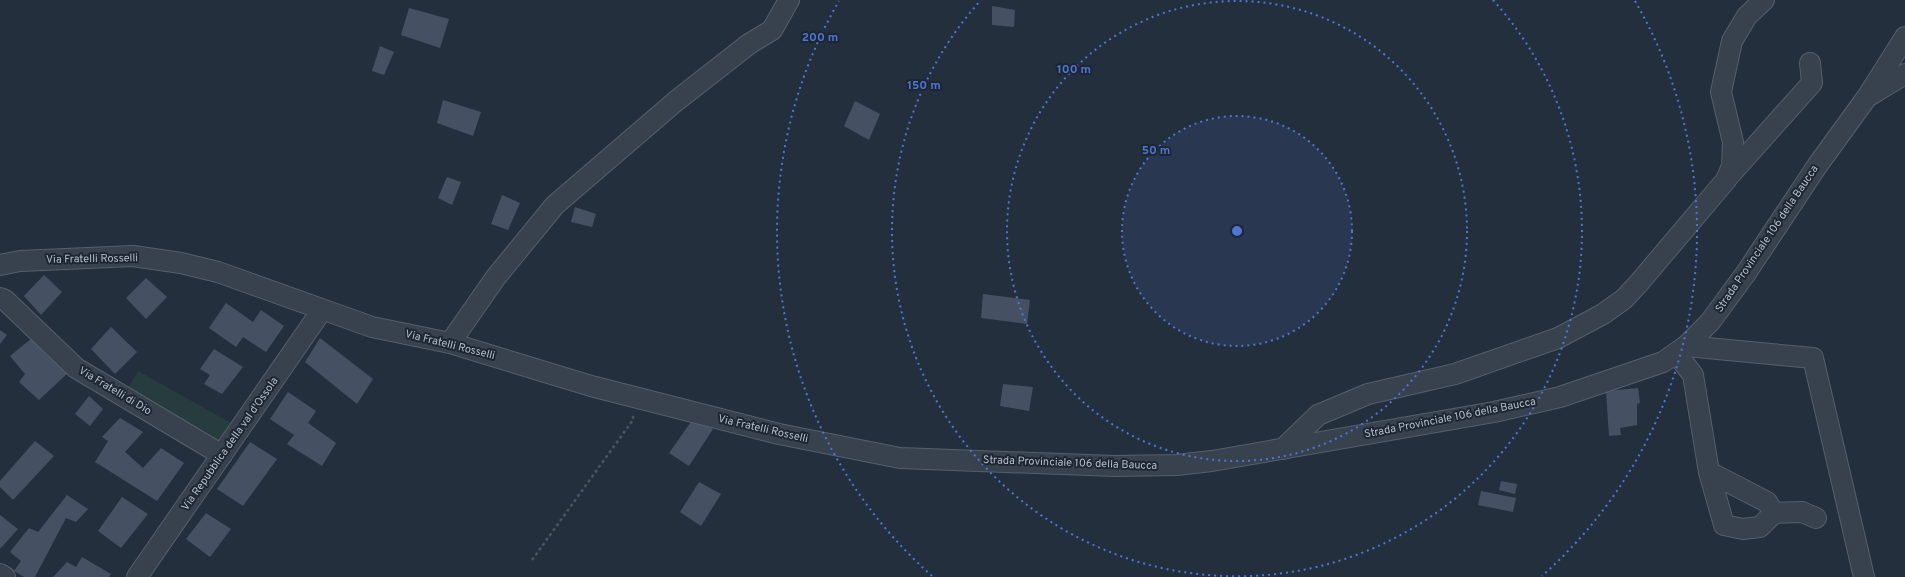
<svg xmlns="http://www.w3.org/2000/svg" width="1905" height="577" font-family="Overpass,sans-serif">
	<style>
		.green { fill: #263c3f }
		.building { fill: #455162 }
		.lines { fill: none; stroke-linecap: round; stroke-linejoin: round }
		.minor-casing { stroke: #565f6c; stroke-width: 22 }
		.path { stroke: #44595c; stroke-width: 2.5; stroke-dasharray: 3 3; stroke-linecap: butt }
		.minor { stroke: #38414e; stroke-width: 20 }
		.ring { fill: none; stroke: #5274d3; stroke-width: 2; stroke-dasharray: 2 4 }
		.labels { text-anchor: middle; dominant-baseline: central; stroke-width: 4; stroke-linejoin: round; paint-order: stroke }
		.street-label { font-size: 11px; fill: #b4bcc9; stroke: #1d2633 }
		.centre { fill: #5274d3; stroke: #1d2633; stroke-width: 2 }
		.ring-label { font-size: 12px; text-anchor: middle; font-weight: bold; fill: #5274d3; stroke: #1d2633; stroke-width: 4; stroke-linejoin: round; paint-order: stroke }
	</style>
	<rect width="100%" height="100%" fill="#242f3e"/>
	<polygon class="green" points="138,371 240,428 222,455 123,396"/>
	<g class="building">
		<polygon points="992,6 1015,10 1014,27 992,25"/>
		<polygon points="409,8 449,19 440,48 401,35"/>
		<polygon points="380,46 394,52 384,75 372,71"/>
		<polygon points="443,100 481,112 473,136 437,123"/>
		<polygon points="855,101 880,114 869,140 844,126"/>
		<polygon points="447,177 461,182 452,205 438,198"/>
		<polygon points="502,195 520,203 508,230 491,224"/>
		<polygon points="575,207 596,214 592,227 571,222"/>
		<polygon points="44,275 62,292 41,315 24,296"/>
		<polygon points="146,278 167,297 146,319 126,298"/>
		<polygon points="983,294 1030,300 1027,324 981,318"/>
		<polygon points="226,303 253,322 261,310 284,326 266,352 243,337 236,347 209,328"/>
		<polygon points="111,327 137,352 115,374 91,349"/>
		<polygon points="0,330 7,335 0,344"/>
		<polygon points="32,338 69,372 39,400 19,382 25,374 10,356"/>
		<polygon points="320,338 373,379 357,404 305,362"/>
		<polygon points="214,349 243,367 222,394 204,384 210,375 200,369"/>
		<polygon points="1003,384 1033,387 1029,411 1000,406"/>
		<polygon points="1638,388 1640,403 1637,404 1637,425 1620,428 1621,435 1609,436 1606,391"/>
		<polygon points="288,392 316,411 308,423 336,443 322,466 287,444 294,435 270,419"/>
		<polygon points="89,396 103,409 90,426 75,414"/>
		<polygon points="120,418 143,432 125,452 143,468 161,448 184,463 157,501 95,462 108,441 102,437"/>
		<polygon points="693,419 713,429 689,466 669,453"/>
		<polygon points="35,441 54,456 13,500 0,487 0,481"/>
		<polygon points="250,442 277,459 243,506 217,489"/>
		<polygon points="1501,481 1517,484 1515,494 1499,490"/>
		<polygon points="699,482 721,494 701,526 680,512"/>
		<polygon points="1481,491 1516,498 1513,512 1478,505"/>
		<polygon points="67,495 88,509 76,522 66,518 35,577 24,577 14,571 21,561 10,552 29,528 38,532"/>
		<polygon points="122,497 148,514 121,548 98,531"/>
		<polygon points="206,513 231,529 210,557 186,539"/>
		<polygon points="0,515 18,529 0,549"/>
		<polygon points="82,557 111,574 109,577 53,577 67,562 76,567"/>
	</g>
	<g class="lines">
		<defs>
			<g id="minor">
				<polyline points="1869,94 1905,37"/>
				<polyline points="1728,177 1812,83 1810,63"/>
				<polyline points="0,265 20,261 133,256 181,263 218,272 372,327 450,343 591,386 779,434 900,458 1114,466 1176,465 1212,461 1494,412 1560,397 1663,362 1686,346 1710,322 1746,273 1817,166 1867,97 1905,74"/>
				<polyline points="0,298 5,300 76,368 222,455"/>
				<polyline points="450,343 496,277 555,205 676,101 749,44 772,30 789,0"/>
				<polyline points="1686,346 1813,358 1864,577"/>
				<polyline points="1676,353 1693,375 1709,472 1724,525 1743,529 1760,527 1774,513 1767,502 1709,472"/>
				<polyline points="1283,449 1318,415 1368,394 1455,374 1558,338 1603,314 1624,299 1638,284 1726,180 1732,166 1733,142 1721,92 1732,41 1747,16 1764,0"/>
				<polyline points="1774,513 1802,512 1816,518"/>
				<polyline points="0,574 5,577"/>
				<polyline points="137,577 322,310"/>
			</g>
		</defs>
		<use href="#minor" class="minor-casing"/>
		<polyline class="path" points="532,560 633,420 633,413"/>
		<use href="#minor" class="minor"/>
	</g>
	<circle cx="1237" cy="231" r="115" fill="#5274d3" fill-opacity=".12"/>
	<g class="ring">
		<circle cx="1237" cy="231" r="115"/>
		<circle cx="1237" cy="231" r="230"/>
		<path d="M1493 0A345 345 0 1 1 981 0"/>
		<path d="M932 576A460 460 0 0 1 839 1M1635 1A460 460 0 0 1 1542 576"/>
	</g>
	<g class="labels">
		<g class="street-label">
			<text transform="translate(1767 239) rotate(-56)">Strada Provinciale 106 della Baucca</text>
			<text transform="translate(92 259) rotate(-1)">Via Fratelli Rosselli</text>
			<text transform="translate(450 345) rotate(14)">Via Fratelli Rosselli</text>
			<text transform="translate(115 391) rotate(31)">Via Fratelli di Dio</text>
			<text transform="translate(1450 418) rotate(-11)">Strada Provinciale 106 della Baucca</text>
			<text transform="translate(763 429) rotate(13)">Via Fratelli Rosselli</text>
			<text transform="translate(230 444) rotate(-55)">Via Repubblica della val d'Ossola</text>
			<text transform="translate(1070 463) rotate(2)">Strada Provinciale 106 della Baucca</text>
		</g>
	</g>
	<circle cx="1237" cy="231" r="6" class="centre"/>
	<g class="ring-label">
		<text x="820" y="41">200 m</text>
		<text x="1074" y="73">100 m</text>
		<text x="924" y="89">150 m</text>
		<text x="1156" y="154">50 m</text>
	</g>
</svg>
